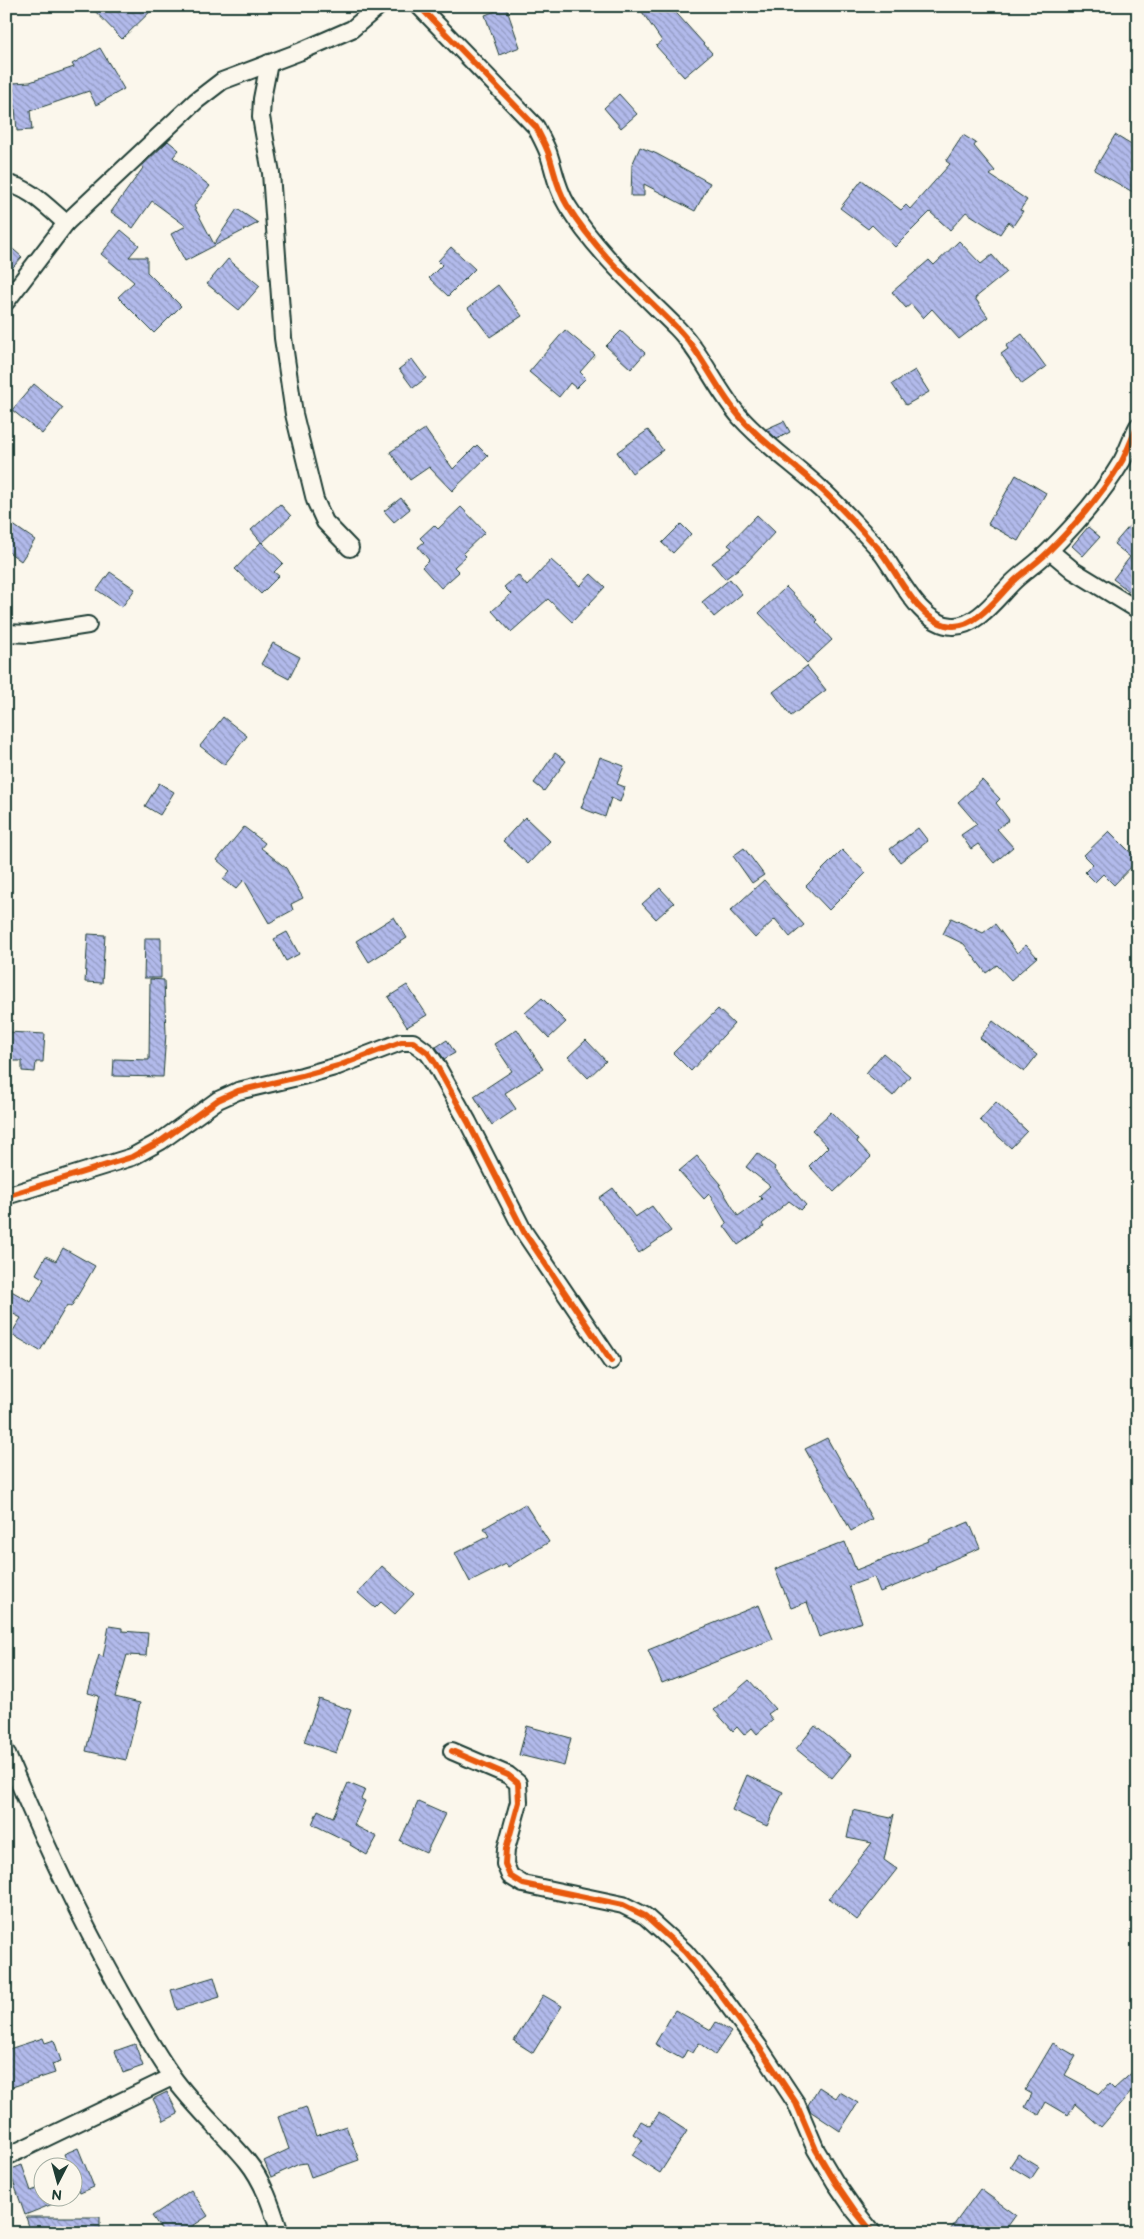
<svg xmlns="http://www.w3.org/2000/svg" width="1144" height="2239" font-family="'Balsamiq Sans',sans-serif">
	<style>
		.building { fill: url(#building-back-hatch); stroke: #1f3d34 }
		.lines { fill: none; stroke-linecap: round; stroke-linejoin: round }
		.minor-casing { stroke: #1f3d34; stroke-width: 20 }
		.minor { stroke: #fbf7ec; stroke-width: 16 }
		.cycleway-casing { stroke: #fbf7ec; stroke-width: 9 }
		.cycleway { stroke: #e8590c; stroke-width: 6 }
	</style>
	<defs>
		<pattern id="building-back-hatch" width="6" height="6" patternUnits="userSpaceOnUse" patternTransform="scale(1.25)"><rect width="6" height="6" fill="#b2baeb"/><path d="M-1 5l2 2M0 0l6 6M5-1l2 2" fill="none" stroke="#9098bf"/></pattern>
	</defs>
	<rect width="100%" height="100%" fill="#fbf7ec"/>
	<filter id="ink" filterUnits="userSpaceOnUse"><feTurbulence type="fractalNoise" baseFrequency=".02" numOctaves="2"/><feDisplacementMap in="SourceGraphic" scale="10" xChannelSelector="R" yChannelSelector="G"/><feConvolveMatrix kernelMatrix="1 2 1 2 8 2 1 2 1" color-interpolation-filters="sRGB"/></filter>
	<g filter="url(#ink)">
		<g class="building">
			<polygon points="90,6 156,6 122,39"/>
			<polygon points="638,6 670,6 712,53 684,77 656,46 662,41"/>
			<polygon points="506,7 520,47 499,55 485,15"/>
			<polygon points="100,48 124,89 96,105 89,91 30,111 32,130 17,131 13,83 30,82 74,67 72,64"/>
			<polygon points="619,94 637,114 621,128 604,108"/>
			<polygon points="963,135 976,143 974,146 995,171 990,175 1027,200 1020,210 1023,211 1013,226 1008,222 1000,234 966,212 950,230 930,212 895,247 872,225 868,229 840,208 862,180 901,210 906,205 910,209 950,164 946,161"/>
			<polygon points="1115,135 1138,149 1138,195 1094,170"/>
			<polygon points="168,141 179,150 173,157 210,186 194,206 214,244 237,209 258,223 185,261 171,234 186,226 152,201 133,228 111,212 143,168 142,166"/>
			<polygon points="640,147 657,154 710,183 695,211 644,184 644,196 631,196 632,165"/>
			<polygon points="121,230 139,245 129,257 147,257 147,272 181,306 154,333 118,297 134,282 101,254"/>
			<polygon points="959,241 981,264 992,255 1007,272 975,298 988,317 959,339 932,309 923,318 911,304 906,308 892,292 929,260 934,265"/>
			<polygon points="6,243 22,257 6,275"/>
			<polygon points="451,247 475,269 448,296 429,278 442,265 438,261"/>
			<polygon points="228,259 260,286 239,310 207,284"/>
			<polygon points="498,285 522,316 490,337 468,308"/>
			<polygon points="565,330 595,355 580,372 586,378 576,388 570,383 559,397 529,372"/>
			<polygon points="621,331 645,353 631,369 606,346"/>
			<polygon points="1022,334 1046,367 1022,384 1001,354 1008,349 1006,346"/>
			<polygon points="412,359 426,378 413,388 399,369"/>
			<polygon points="915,370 929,392 906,405 892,384"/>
			<polygon points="34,384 63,408 42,434 12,410"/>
			<polygon points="784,421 790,432 777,439 766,429"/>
			<polygon points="425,429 453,469 477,445 488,456 452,491 429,467 410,480 390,452"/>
			<polygon points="648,430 663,450 632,473 617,452"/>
			<polygon points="1016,475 1046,493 1018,541 988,524"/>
			<polygon points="401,498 410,509 394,522 384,511"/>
			<polygon points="280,504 291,516 262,543 251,530"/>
			<polygon points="461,507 485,532 463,553 466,556 454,567 459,572 441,588 422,567 429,560 418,547 424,542 420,538 434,525 438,529"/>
			<polygon points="757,515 775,532 747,562 725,579 712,563 732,548 728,545"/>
			<polygon points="1138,516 1138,598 1113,579 1130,557 1114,544"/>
			<polygon points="6,520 35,540 21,561 6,550"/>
			<polygon points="681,524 691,534 673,553 662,543"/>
			<polygon points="1088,527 1100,537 1083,556 1072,546"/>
			<polygon points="261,542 283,563 274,572 279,576 261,594 235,569"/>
			<polygon points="551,560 580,586 591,574 605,587 572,622 548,599 511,632 492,611 511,594 504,587 518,575 527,586"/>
			<polygon points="110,572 135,589 122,607 97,590"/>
			<polygon points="730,579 742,594 714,617 702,602"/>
			<polygon points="786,587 818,620 816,622 832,640 807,663 759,613"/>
			<polygon points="273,643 300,657 289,679 261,664"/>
			<polygon points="807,666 826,690 791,716 773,692"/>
			<polygon points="223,717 247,736 224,765 200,746"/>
			<polygon points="555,753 566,761 544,791 534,783"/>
			<polygon points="600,757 624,766 617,784 625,787 620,802 611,798 605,817 581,808"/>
			<polygon points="982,780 1000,799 996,803 1009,820 997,829 1013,847 994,863 978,844 971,849 961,835 977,824 958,802"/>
			<polygon points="159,783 174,792 160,815 145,806"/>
			<polygon points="525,817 550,841 528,864 503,841"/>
			<polygon points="244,827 265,843 261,848 286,868 303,898 291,904 293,910 269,923 244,880 236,889 223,879 230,871 217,860"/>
			<polygon points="918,828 928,841 900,862 890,849"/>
			<polygon points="1109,831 1138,860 1114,885 1103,874 1095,882 1085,872 1093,864 1084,855"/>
			<polygon points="744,848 764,875 752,883 733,856"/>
			<polygon points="842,850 866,873 829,910 806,886"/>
			<polygon points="764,880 804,925 790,937 775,919 755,938 730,911"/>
			<polygon points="660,888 674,903 656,919 642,904"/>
			<polygon points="394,917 407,938 369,962 356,941"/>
			<polygon points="951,918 983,933 995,924 1017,953 1026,945 1037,957 1011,980 997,965 986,973 964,944 943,934"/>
			<polygon points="287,932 299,954 286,961 274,939"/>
			<polygon points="88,934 105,935 102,983 85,982"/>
			<polygon points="145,938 161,938 161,978 144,978"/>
			<polygon points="150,979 164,980 166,1033 163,1077 113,1076 114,1059 149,1060"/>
			<polygon points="407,985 427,1015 407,1027 388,997"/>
			<polygon points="542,998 566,1022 549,1038 525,1013"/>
			<polygon points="718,1009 734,1024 691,1071 673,1053"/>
			<polygon points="993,1021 1037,1055 1024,1072 980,1038"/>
			<polygon points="517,1029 543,1069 505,1093 516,1109 492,1125 474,1096 512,1071 494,1044"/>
			<polygon points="8,1032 45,1034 43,1062 36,1062 35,1072 22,1071 22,1061 6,1061"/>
			<polygon points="447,1040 455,1053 444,1059 436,1047"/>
			<polygon points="586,1040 606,1061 588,1078 568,1057"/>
			<polygon points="883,1053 910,1076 893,1096 866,1073"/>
			<polygon points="996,1102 1027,1131 1011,1148 980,1120"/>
			<polygon points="831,1112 858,1140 857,1142 871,1157 834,1192 809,1166 828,1147 812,1130"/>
			<polygon points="757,1153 775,1167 774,1169 806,1205 801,1210 789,1201 762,1224 764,1227 738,1245 724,1226 727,1224 709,1194 704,1199 679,1171 697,1156 721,1184 719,1185 738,1216 762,1199 759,1196 770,1186 746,1167"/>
			<polygon points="613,1188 635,1217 652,1206 671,1231 639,1253 599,1198"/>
			<polygon points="63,1248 95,1266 71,1307 67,1305 40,1351 11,1334 21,1318 6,1310 6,1288 31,1302 44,1279 36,1274 46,1256 56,1261"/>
			<polygon points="827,1438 872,1519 851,1531 805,1449"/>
			<polygon points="525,1504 549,1542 508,1567 506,1564 470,1582 455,1553 489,1536 484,1528"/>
			<polygon points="969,1522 980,1548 935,1567 936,1569 880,1592 874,1577 849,1586 862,1622 819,1637 807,1602 791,1608 775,1569 845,1542 856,1570 929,1541 928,1539"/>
			<polygon points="382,1566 414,1594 395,1614 381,1602 375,1608 358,1593"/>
			<polygon points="759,1605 773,1639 662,1683 648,1650"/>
			<polygon points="109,1626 122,1628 122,1631 148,1633 146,1656 127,1655 115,1697 140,1703 126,1760 86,1751 99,1696 88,1693 99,1655 103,1657"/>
			<polygon points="749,1680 775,1709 768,1714 773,1720 757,1734 752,1728 744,1735 737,1727 733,1731 714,1710"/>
			<polygon points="319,1699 351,1710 336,1753 304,1742"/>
			<polygon points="527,1726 571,1738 564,1766 519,1755"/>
			<polygon points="815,1726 851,1755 832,1778 796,1749"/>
			<polygon points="747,1775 783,1792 767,1826 732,1810"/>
			<polygon points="348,1783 365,1790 361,1799 365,1801 354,1825 377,1837 367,1855 350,1845 351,1843 312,1824 318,1810 333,1817"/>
			<polygon points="418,1802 445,1814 426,1853 400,1841"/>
			<polygon points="853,1810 891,1818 894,1814 884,1860 897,1869 857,1920 829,1898 872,1843 847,1838"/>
			<polygon points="214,1977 220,1997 177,2010 171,1990"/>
			<polygon points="543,1995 562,2006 533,2053 514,2041"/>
			<polygon points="675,2010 711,2030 716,2022 731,2032 715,2055 699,2043 693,2053 687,2050 682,2059 655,2044"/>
			<polygon points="43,2038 45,2043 54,2040 61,2061 52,2064 55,2073 6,2089 6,2050"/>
			<polygon points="1053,2043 1076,2056 1065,2075 1100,2094 1109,2084 1114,2089 1138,2067 1138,2084 1101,2127 1075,2104 1068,2115 1046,2102 1039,2115 1025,2107 1032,2094 1025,2090"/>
			<polygon points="135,2044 143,2066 123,2073 115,2051"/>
			<polygon points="819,2087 836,2098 840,2092 858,2103 840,2131 810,2111 808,2105"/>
			<polygon points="167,2092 178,2114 164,2121 153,2099"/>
			<polygon points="306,2107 316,2136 346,2126 359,2160 311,2177 306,2163 299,2164 271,2177 264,2161 289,2149 278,2117"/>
			<polygon points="659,2113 687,2131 660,2173 632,2155 642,2140 633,2134 641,2121 650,2126"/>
			<polygon points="78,2148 94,2187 80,2193 72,2175 72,2166 69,2166 64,2154"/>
			<polygon points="1018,2154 1039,2167 1031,2179 1010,2166"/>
			<polygon points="22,2165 31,2191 42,2187 42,2196 70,2197 25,2215 9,2170"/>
			<polygon points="980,2189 1016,2215 1003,2233 948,2233"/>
			<polygon points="191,2190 208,2216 182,2233 164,2233 152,2216"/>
			<polygon points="26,2217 100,2217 100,2233 31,2233"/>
		</g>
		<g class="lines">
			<defs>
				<g id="minor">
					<path d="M419,6L536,127C540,135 545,144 548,152C555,172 556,187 567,205C596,252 639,290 677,328C703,355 716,389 740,417C765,445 794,464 821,489C841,507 859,528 877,547C897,570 918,625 953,626C976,627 996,599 1012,583C1024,571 1039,562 1051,549C1077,523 1103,493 1122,461C1128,450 1132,437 1138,426"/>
					<polyline points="269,63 262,99 261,117 271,173 283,338 294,414 315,500 325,522 350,548"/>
					<path d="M6,184C29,186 49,209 66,223"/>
					<polyline points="6,302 66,223 196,101 222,81 299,52 352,29 379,6"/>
					<polyline points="1050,551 1074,571 1138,610"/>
					<polyline points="6,633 30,634 88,625"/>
					<polyline points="6,1196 132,1157 161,1141 218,1100 238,1091 302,1076 338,1066 401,1042 413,1042 428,1053 435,1063 468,1122 524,1232 611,1361"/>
					<polyline points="452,1751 508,1775 518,1783 519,1802 506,1849 505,1864 510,1876 523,1884 623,1905 645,1916 685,1952 717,1990 759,2047 796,2103 816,2150 835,2182 855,2211 873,2233"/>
					<path d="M6,1752C39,1831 74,1907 115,1981C133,2013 151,2046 172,2076C194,2107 223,2132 247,2161C264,2182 272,2208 280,2233"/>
					<polyline points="6,2157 172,2077"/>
				</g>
			</defs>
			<use href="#minor" class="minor-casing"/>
			<use href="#minor" class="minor"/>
			<defs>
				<g id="cycleway">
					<path d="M419,6L536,127C540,135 545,144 548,152C555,172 556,187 567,205C596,252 639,290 677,328C703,355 716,389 740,417C765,445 794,464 821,489C841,507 859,528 877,547C897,570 918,625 953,626C976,627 996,599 1012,583C1024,571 1039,562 1051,549C1077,523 1103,493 1122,461C1128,450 1132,437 1138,426"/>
					<polyline points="6,1196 132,1157 161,1141 218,1100 238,1091 302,1076 338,1066 401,1042 413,1042 428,1053 435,1063 468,1122 524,1232 611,1361"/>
					<polyline points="452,1751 508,1775 518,1783 519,1802 506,1849 505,1864 510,1876 523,1884 623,1905 645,1916 685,1952 717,1990 759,2047 796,2103 816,2150 835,2182 855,2211 873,2233"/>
				</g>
			</defs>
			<use href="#cycleway" class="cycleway-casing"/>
			<use href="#cycleway" class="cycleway"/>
		</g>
	</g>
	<rect width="1144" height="2239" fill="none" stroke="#fbf7ec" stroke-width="25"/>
	<rect x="12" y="12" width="1119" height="2214" fill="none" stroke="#1f3d34" stroke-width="2" filter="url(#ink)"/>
	<g transform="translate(58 2182) rotate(186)"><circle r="24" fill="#fbf7ec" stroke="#a3ada2"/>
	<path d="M0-4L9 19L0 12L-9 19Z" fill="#1f3d34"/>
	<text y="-8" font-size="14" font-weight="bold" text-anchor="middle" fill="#1f3d34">N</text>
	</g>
</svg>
